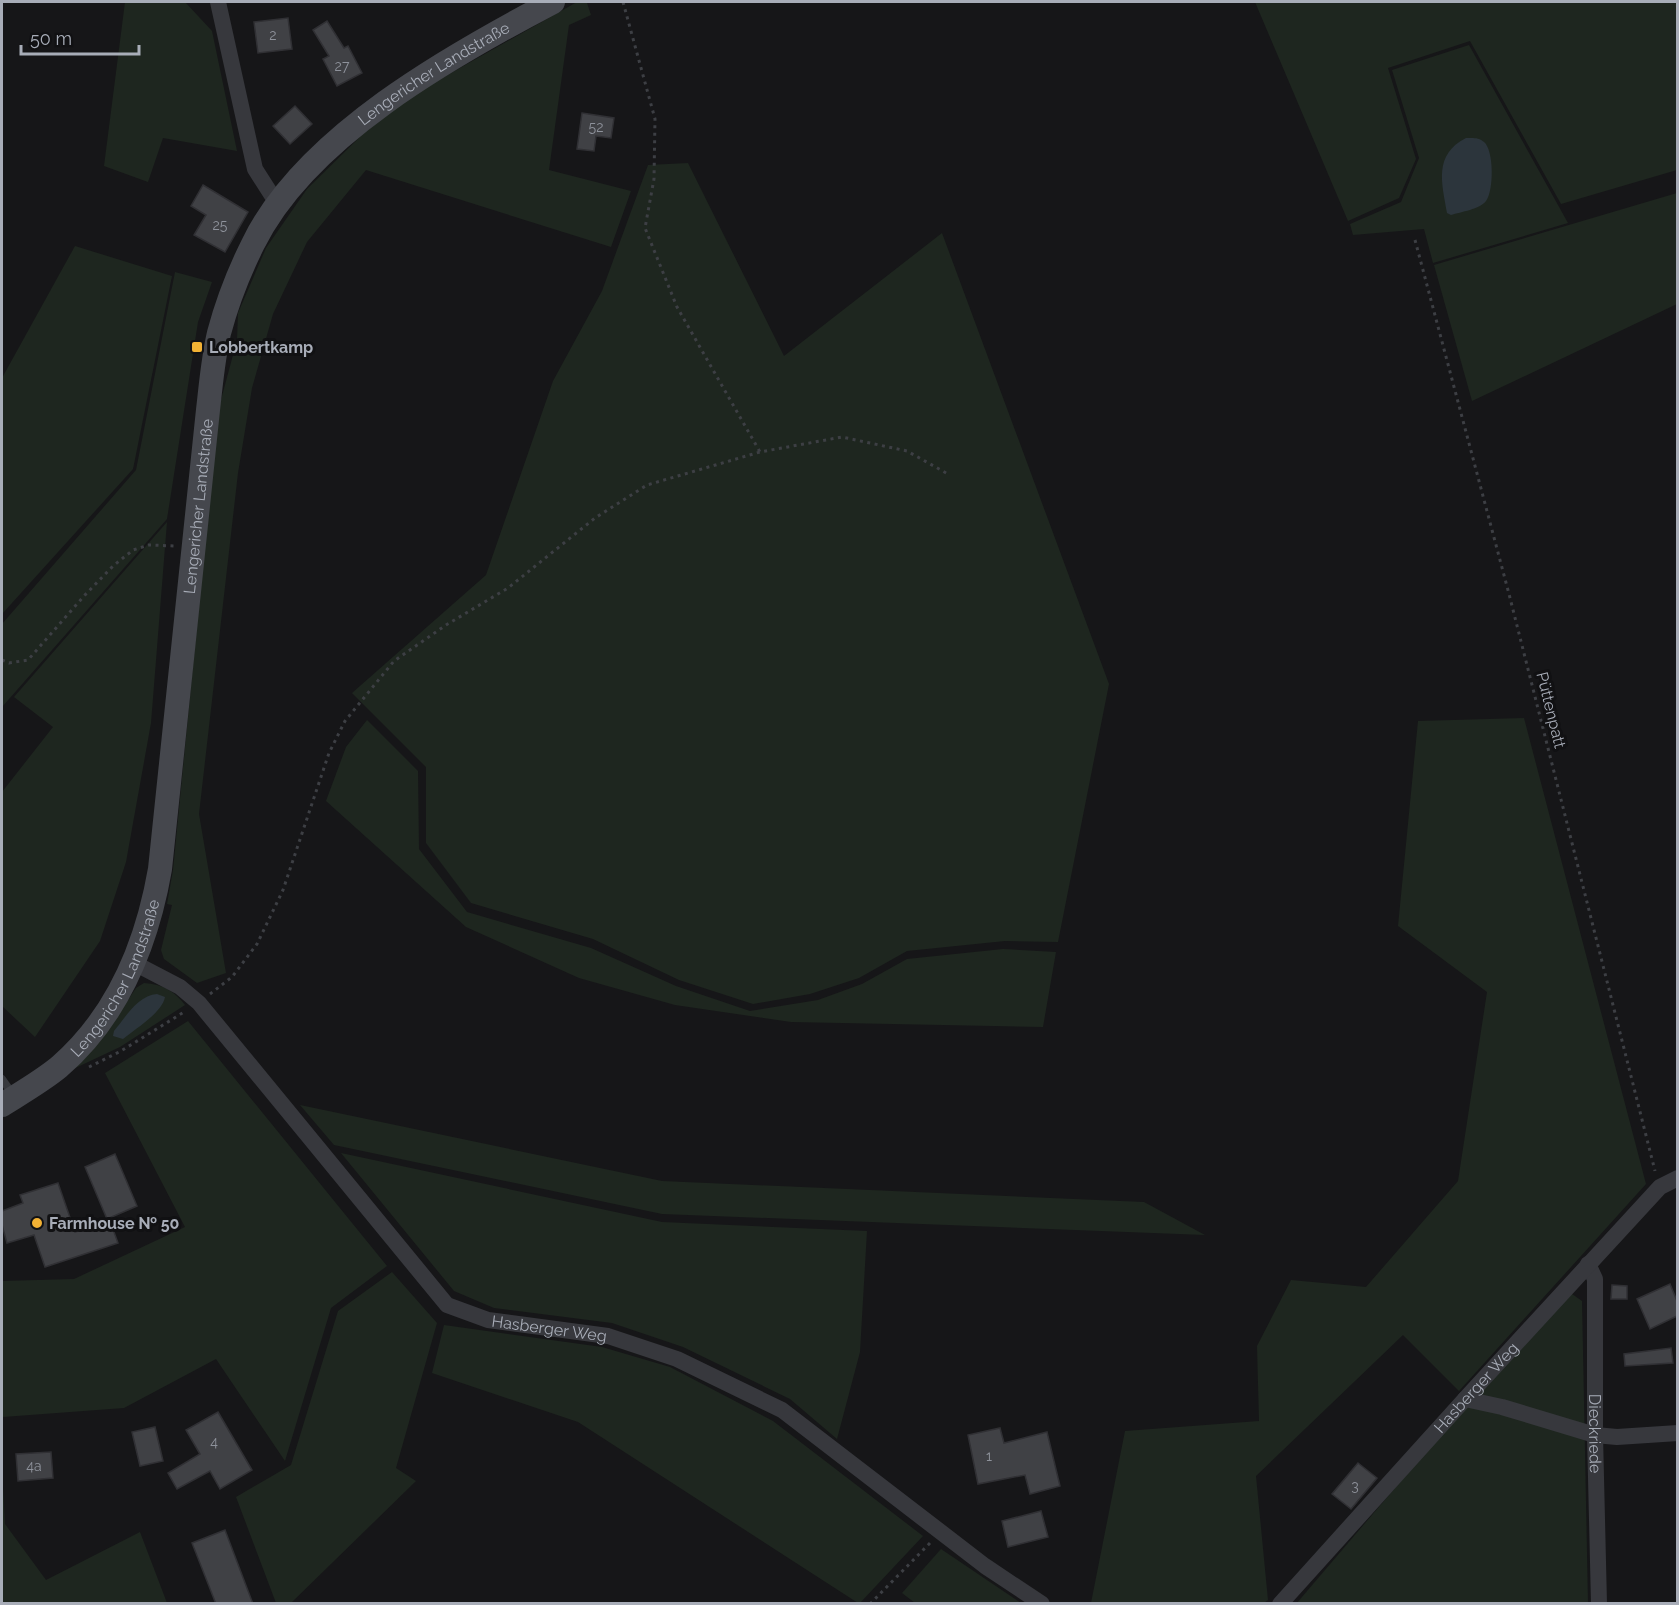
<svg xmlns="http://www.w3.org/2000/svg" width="1679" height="1605" font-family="Raleway,sans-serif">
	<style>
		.green { fill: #1e261f }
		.water { fill: #2c353c }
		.building { fill: #404145; stroke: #303034; stroke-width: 1.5 }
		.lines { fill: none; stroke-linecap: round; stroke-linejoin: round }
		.path { stroke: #3d3f44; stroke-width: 3; stroke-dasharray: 3 4.5; stroke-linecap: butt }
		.lane { stroke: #37383d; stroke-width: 8 }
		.street { stroke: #37383d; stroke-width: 16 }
		.secondary { stroke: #45474d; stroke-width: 24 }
		.poi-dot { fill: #f2b134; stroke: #111113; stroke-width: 2 }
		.labels { text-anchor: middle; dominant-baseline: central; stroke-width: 6; stroke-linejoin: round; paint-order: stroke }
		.number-label { font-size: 14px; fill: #8e929b }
		.street-label { font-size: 16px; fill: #a8adb8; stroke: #111113 }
		.poi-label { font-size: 16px; font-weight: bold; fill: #a8adb8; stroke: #111113; text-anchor: start }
	</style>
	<rect width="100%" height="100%" fill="#161618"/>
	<g class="green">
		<polygon points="125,2 185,2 212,31 237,151 163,138 148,182 104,166"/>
		<polygon points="577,2 587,3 591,15 569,25 549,170 631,191 611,247 366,170 307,242 273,314 252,388 238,473 199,814 226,973 197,983 164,959 161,950 172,905 167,904 173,870 218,411 237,340 238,313 266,248 307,189 366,131 412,95"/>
		<polygon points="1255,2 1677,2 1677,170 1561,204 1470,41 1388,68 1416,159 1399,198 1348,221"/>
		<polygon points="1469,45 1568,223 1433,263 1424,229 1353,235 1350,224 1401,202 1419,158 1392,70"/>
		<polygon points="688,163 784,356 942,233 1109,684 1058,942 1005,941 907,951 859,978 810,994 753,1004 679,980 593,939 471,903 426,843 426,767 352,693 486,575 553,381 602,291 648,165"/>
		<polygon points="1677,193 1677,304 1472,401 1434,265"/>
		<polygon points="75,246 172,276 133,469 2,614 2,378"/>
		<polygon points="175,272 212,282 198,322 167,519 2,707 2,624 136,470"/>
		<polygon points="167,522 151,723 126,862 100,941 35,1037 2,1006 2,792 53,727 14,697"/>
		<polygon points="1524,718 1646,1184 1459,1391 1403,1335 1256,1476 1268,1600 1264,1603 1091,1603 1125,1431 1259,1421 1257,1346 1291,1280 1366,1287 1458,1181 1487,992 1398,926 1418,721"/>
		<polygon points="367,720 418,771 419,849 467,912 591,948 676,986 750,1011 818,1000 862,984 907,959 1003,949 1056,952 1043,1027 791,1022 675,1005 579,978 466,927 326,801 346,747"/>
		<path d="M144,983C163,984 174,991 185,1005L120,1047L69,1071L126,1003L136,988Z"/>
		<polygon points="188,1021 387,1266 331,1308 285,1461 216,1359 124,1408 3,1417 2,1415 2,1281 74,1279 185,1227 105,1073"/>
		<polygon points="300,1105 662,1181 1144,1202 1205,1235 662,1214 334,1145"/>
		<polygon points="341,1153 662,1222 867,1231 860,1352 837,1439 790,1399 683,1347 612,1323 494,1308 454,1291"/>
		<polygon points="392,1272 437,1323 396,1468 416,1481 291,1603 276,1603 236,1497 291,1465 338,1311"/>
		<polygon points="1565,1289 1582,1301 1588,1603 1296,1604"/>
		<polygon points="444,1325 602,1347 670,1367 773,1421 923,1536 860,1603 858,1603 578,1422 432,1373"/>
		<polygon points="2,1468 5,1524 46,1580 140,1532 167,1603 2,1603"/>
		<polygon points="941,1549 1021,1603 915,1603 902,1593"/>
	</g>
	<g class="water">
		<path d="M1466,138C1472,138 1479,137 1484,142C1494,150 1494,191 1486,201C1480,209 1461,212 1451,215L1447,213C1442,183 1433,155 1466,138Z"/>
		<path d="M157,994L165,997C162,1013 135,1029 123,1039L113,1036L114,1031C125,1018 138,995 157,994Z"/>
	</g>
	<g class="building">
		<polygon points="288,18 292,49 258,53 254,22"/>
		<polygon points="327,21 344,48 348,46 362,73 337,86 323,59 329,56 313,30"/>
		<polygon points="295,106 312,124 290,144 273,126"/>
		<polygon points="582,113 614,118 611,138 596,136 594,151 577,149"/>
		<polygon points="203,185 248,212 225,252 194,235 206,215 191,206"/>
		<polygon points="115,1154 137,1206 107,1219 85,1167"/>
		<polygon points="58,1183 75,1232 110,1221 118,1243 45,1267 34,1235 7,1243 2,1225 2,1211 23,1203 20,1195"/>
		<polygon points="1670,1284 1677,1301 1677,1316 1650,1329 1637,1299"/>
		<polygon points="1612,1285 1627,1286 1627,1299 1611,1299"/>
		<polygon points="1671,1348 1673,1363 1625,1366 1624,1354"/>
		<polygon points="218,1412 252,1470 220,1489 210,1471 177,1489 168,1473 200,1454 186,1430"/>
		<polygon points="155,1427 163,1461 140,1466 132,1432"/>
		<polygon points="1000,1428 1004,1443 1047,1432 1060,1486 1030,1494 1025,1475 978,1484 968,1435"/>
		<polygon points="51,1452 53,1478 18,1481 16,1454"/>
		<polygon points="1358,1463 1377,1478 1351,1509 1332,1494"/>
		<polygon points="1041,1511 1048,1537 1008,1547 1002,1521"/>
		<polygon points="225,1530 253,1604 216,1604 192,1543"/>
	</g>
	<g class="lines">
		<g class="path">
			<polyline points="623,2 655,119 654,179 645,228 677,307 760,452"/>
			<polyline points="1415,240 1509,594 1655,1171"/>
			<polyline points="2,660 9,663 28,660 84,596 113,566 133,550 149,545 176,546"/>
			<polyline points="210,994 232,977 257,944 283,890 329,753 345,721 394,661 446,625 508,588 595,518 647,485 760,452 842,437 907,451 948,474"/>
			<polyline points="89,1067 121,1051 184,1012"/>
			<polyline points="870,1604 931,1542"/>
		</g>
		<polyline class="lane" points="2,1079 14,1096"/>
		<g class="street">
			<polyline points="218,2 255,169 278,205"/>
			<path id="s1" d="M134,963L180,987L199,1003L447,1305L488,1320L608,1336L677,1359L782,1410L985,1566L1042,1604"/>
			<path id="s2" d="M1588,1264L1595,1279V1435L1599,1604"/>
			<polyline points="1465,1399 1502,1407 1595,1435 1617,1437 1678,1433"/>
			<path id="s3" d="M1280,1604L1465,1399L1660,1187L1678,1178"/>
		</g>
		<path class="secondary" id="s4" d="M2,1105C21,1093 42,1081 59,1067C118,1016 147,944 160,869L208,410C211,384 213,358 219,333C227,303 239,272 253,244C305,137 452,55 553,2"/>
	</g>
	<g class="poi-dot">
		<rect x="191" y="341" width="12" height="12" rx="3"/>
		<circle cx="37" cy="1223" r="6"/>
	</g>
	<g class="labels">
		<g class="number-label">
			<text x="273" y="35">2</text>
			<text x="342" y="66">27</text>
			<text x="596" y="127">52</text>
			<text x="220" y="225">25</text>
			<text x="214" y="1442">4</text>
			<text x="989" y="1456">1</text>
			<text x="34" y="1466">4a</text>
			<text x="1355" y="1486">3</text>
		</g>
		<g class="street-label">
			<text stroke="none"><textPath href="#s4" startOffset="1182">Lengericher Landstraße</textPath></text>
			<text stroke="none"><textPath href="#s4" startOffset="660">Lengericher Landstraße</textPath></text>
			<text transform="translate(1551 710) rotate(76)">Püttenpatt</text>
			<text stroke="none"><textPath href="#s4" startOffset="176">Lengericher Landstraße</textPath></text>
			<text stroke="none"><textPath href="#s1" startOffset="573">Hasberger Weg</textPath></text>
			<text stroke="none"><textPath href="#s3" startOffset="292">Hasberger Weg</textPath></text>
			<text stroke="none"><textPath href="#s2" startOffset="171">Dieckriede</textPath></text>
		</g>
		<g class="poi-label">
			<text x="209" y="347">Lobbertkamp</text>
			<text x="49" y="1223">Farmhouse № 50</text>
		</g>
	</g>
	<rect width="1679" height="1605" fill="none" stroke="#a8adb8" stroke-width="6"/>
	<path d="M21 45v9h118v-9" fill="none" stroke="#a8adb8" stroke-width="3"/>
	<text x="30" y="45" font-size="18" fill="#a8adb8" stroke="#111113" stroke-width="4.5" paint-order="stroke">50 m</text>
</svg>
